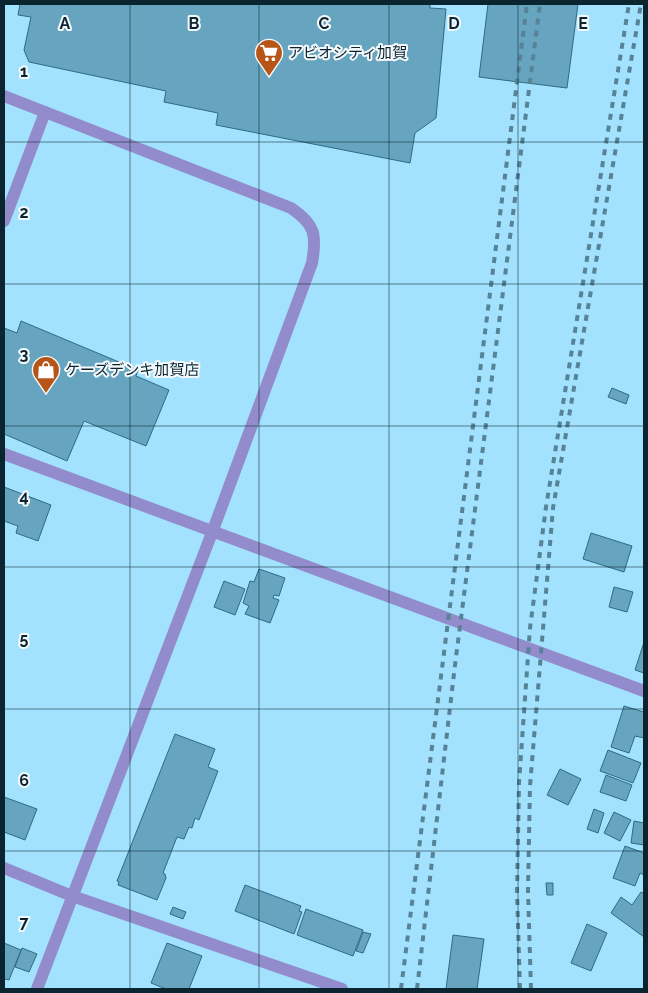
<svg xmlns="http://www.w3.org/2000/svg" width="648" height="993" font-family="Raleway,'Noto Sans JP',sans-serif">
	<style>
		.building { fill: #67a4bf; stroke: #2e6b84 }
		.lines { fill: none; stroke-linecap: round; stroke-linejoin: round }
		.minor { stroke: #928ccd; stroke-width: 12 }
		.rail { stroke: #578397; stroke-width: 4; stroke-dasharray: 6 6; stroke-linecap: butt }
		.grid { fill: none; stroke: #0b2530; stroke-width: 1; stroke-opacity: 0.55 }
		.labels { text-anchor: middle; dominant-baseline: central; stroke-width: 4; stroke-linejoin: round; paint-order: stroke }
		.poi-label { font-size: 15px; fill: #0b2530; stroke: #f3f9fc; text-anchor: start }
		.grid-label { font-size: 16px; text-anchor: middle; font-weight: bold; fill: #0b2530; stroke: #f3f9fc; stroke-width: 4; stroke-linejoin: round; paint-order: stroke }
	</style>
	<rect width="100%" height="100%" fill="#a3e2fe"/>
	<g class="building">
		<polygon points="20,4 430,4 430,8 446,9 436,118 415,133 410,163 216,125 218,113 164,102 166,91 29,62 24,50 31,17 18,15"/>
		<polygon points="488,4 578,4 567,88 479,77"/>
		<polygon points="21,321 138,370 136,376 169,390 146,446 84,421 67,461 4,434 4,328 17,333"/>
		<polygon points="612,388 629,395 626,404 608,397"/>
		<polygon points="4,487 51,505 38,541 16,533 18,526 4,521"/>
		<polygon points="591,533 632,546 624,572 583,559"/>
		<polygon points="259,569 285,578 279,596 274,595 273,598 279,600 270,623 245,614 249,606 243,603 250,581 254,582"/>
		<polygon points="224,581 245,589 235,615 214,607"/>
		<polygon points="614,587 633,592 627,612 609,607"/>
		<polygon points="644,642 644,673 635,670"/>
		<polygon points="624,706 644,712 644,738 635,736 629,753 611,747"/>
		<polygon points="175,734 215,749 208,767 218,771 199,820 195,818 192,828 189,827 184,839 177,837 163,873 165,874 166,878 157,900 118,885 119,882 117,881"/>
		<polygon points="608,750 641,763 633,783 600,771"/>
		<polygon points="560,769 581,779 568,805 547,795"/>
		<polygon points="606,775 632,785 626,801 600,792"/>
		<polygon points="4,797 37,809 25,840 4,832"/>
		<polygon points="594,809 604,813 598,833 587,829"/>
		<polygon points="614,812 631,820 620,841 604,833"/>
		<polygon points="634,821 644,823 644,845 631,843"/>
		<polygon points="625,846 644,853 644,875 640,873 635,886 613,878"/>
		<polygon points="546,883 553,883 553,895 547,895"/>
		<polygon points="245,885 301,906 299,911 302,912 294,934 235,911"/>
		<polygon points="641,892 644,894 644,937 611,913 621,897 632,905"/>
		<polygon points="173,907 186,912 183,919 170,914"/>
		<polygon points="306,909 363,930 353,956 297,935"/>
		<polygon points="587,924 607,933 591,971 571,963"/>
		<polygon points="363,932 371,934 363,953 356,951"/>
		<polygon points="453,935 484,939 477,989 446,989"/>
		<polygon points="4,943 21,950 9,980 5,979 4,981"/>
		<polygon points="167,943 202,956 189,989 166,989 151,983"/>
		<polygon points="22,948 37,954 29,972 15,967"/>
	</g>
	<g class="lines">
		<g class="minor">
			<path d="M4,96L291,208C315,224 317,235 312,263L213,530L37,989"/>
			<polyline points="4,221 45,112"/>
			<polyline points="4,454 644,691"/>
			<polyline points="4,868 72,896 342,989"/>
		</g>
		<g class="rail">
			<polyline points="401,989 527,4"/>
			<polyline points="417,989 455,665 540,4"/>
			<polyline points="520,989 517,892 519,783 530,628 546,507 629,4"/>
			<polyline points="531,989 528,891 530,786 553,508 641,4"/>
		</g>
	</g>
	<path class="grid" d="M130,4V989M259,4V989M389,4V989M518,4V989M4,142H644M4,284H644M4,426H644M4,567H644M4,709H644M4,851H644"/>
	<defs>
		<symbol id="supermarket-pin" viewBox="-11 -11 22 30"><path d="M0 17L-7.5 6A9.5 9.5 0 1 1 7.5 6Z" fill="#b65516" stroke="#f3f9fc"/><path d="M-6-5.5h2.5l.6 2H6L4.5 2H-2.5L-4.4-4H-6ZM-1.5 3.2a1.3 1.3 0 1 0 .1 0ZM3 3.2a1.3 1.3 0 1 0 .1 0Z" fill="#fff"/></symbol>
		<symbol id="shop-pin" viewBox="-11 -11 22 30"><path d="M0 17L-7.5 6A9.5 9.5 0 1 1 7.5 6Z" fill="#b65516" stroke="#f3f9fc"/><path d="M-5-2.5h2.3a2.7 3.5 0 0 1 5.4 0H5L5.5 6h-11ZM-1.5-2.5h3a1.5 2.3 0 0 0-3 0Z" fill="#fff"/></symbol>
	</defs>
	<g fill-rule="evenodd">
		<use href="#supermarket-pin" x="253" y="37" width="32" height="43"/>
		<use href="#shop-pin" x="30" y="354" width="32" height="43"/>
	</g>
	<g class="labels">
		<g class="poi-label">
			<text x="288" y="53">アビオシティ加賀</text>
			<text x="65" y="370">ケーズデンキ加賀店</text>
		</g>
	</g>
	<g class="grid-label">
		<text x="65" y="29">A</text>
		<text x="194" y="29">B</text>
		<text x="324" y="29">C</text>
		<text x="454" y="29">D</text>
		<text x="583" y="29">E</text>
		<text x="24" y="77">1</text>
		<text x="24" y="218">2</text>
		<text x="24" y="360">3</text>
		<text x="24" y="502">4</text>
		<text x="24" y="644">5</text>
		<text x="24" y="786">6</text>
		<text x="24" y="928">7</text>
	</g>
	<rect width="648" height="993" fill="none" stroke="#0b2530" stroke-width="10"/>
</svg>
